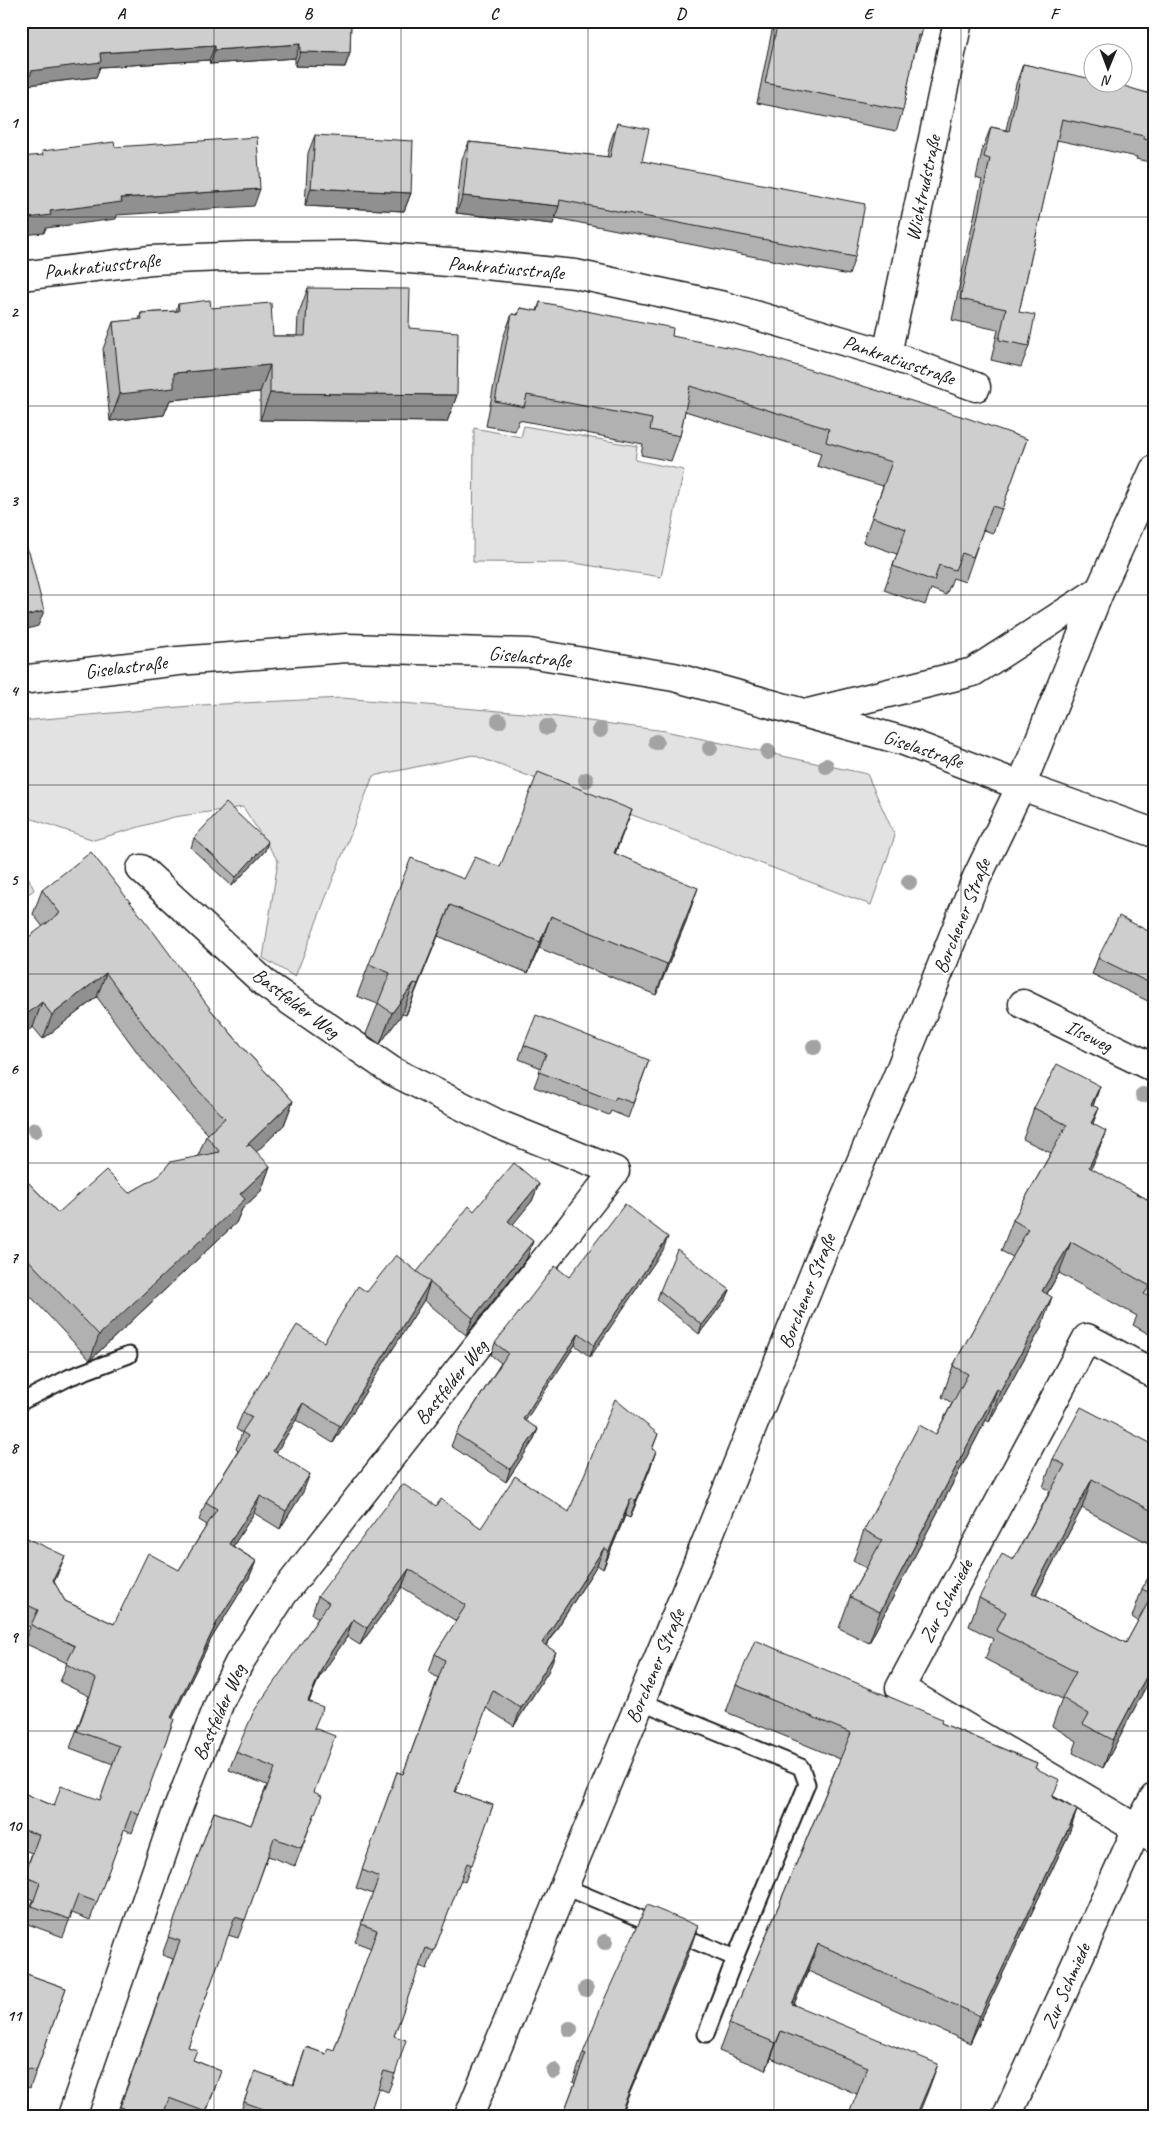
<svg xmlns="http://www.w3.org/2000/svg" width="1175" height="2137" font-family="Caveat,sans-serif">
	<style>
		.green { fill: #e2e2e2; stroke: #7f7f7f }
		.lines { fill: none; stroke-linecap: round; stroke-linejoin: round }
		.service-casing { stroke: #1c1c1c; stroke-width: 19 }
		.minor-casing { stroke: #1c1c1c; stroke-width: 31 }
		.secondary-casing { stroke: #1c1c1c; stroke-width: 31 }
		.service { stroke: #fff; stroke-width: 15 }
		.minor { stroke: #fff; stroke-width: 28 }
		.secondary { stroke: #fff; stroke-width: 28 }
		.tree { fill: #a3a3a3 }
		.wall { fill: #b1b1b1; stroke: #1c1c1c }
		.shaded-wall { fill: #909090; stroke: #1c1c1c }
		.building { fill: #cecece; stroke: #1c1c1c }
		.grid { fill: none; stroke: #1c1c1c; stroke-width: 1; stroke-opacity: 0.55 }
		.labels { text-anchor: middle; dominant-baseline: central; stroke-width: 4; stroke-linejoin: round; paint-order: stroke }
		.street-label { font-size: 20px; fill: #1c1c1c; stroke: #fff }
		.neatline { fill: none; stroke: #1c1c1c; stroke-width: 2 }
		.grid-label { font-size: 16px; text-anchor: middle; font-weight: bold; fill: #1c1c1c }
	</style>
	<rect width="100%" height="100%" fill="#fff"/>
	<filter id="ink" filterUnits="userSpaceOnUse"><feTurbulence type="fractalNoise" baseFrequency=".02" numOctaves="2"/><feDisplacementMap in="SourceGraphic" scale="10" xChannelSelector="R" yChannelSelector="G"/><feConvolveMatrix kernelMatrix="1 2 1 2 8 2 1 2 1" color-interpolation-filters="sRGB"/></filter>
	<g filter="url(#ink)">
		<g class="green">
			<polygon points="524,426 637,446 635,460 684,470 661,577 574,563 473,562 474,428 521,437"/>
			<polygon points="342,698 535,714 665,731 867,774 895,836 871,905 473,755 373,776 295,977 263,958 278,861 243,807 174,817 94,840 21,815 21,721 202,705"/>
			<polygon points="21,861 34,890 21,899"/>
		</g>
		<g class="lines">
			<defs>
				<g id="service">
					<polyline points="21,1402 70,1377 129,1355"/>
					<polyline points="563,1886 735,1958 807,1784 801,1767 640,1701"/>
					<polyline points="706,2034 735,1958"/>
				</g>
				<g id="minor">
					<polyline points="21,276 151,260 247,256 356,255 475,264 575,274 724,306 887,354 976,387"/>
					<polyline points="887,354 958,21"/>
					<polyline points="1021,786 1154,833"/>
					<polyline points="1023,1004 1154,1068"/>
					<polyline points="1154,1374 1087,1338 900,1688 1154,1839"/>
					<polyline points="72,2116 177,1811 221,1699 239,1663 283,1594 615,1171 498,1124 392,1071 267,985 141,869"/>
					<polyline points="1007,2116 1137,1829 1154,1798"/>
				</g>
				<g id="secondary">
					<polyline points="21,680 178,661 347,648 529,653 674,677 904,741 1021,786"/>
					<polyline points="808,713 973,672 1100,590"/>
					<polyline points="469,2116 692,1577 830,1234 898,1075 977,877 1021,786 1100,590 1154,470"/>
				</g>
			</defs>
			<use href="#service" class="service-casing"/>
			<use href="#minor" class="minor-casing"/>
			<use href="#secondary" class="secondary-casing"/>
			<use href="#service" class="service"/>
			<use href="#minor" class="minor"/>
			<use href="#secondary" class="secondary"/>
		</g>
		<g class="tree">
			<circle cx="499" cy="721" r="8"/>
			<circle cx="547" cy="727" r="8"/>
			<circle cx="600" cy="730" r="8"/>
			<circle cx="656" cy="742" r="8"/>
			<circle cx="710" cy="748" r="8"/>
			<circle cx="768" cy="752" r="8"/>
			<circle cx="826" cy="766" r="8"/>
			<circle cx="586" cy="780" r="8"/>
			<circle cx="909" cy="882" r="8"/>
			<circle cx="814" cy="1047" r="8"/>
			<circle cx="1143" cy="1095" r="8"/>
			<circle cx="35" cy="1130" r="8"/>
			<circle cx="605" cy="1942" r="8"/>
			<circle cx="586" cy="1989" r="8"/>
			<circle cx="570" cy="2029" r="8"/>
			<circle cx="554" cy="2071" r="8"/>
		</g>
		<g class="wall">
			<polygon points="21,21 351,21 350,53 345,67 295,66 295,58 210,64 209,60 100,67 96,77 27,85 26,89 21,90"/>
			<polygon points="774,21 924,21 921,36 914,54 903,110 896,131 757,103"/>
			<polygon points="1023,64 1148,93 1154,75 1154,163 1136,159 1137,157 1057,140 1019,312 1029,346 1021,367 991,360 998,330 952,320 982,180 976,178 983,147 991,127 1006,130 1016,84"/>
			<polygon points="617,123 642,161 855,257 849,275 555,218 553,224 456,213 462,159 469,142 607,157 611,140"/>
			<polygon points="315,135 411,193 404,211 305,206 308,153"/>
			<polygon points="308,288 409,328 457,395 447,422 260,420 260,392 170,400 164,415 110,421 103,349 113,322 139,320 141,313 176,311 178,304 211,308 273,336 297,336 298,315"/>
			<polygon points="540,302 672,336 1027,439 993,533 983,530 965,582 953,578 946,595 931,589 925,605 884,590 897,554 863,542 883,486 817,466 821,453 685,411 680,436 671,461 641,455 643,444 519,420 515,431 486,426 503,338 512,314 517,315 520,308 537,311"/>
			<polygon points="194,838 265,851 232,886 191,848"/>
			<polygon points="620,841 615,854 687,919 656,995 539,948 528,973 438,936 406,1015 402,1014 380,1044 366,1034 378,1004 357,996 369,964 464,879 500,867"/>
			<polygon points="42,890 211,1010 247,1052 293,1101 284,1125 256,1152 270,1166 261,1191 242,1209 236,1223 90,1360 21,1286 21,1175 58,1213 129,1193 198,1156 206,1136 208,1134 186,1111 143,1060 97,997 43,1039 33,1027 43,927 33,914"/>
			<polygon points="1154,934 1154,1004 1092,974 1098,958"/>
			<polygon points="524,1045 649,1060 628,1118 611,1111 609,1115 534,1087 541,1068 519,1059"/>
			<polygon points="1100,1086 1093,1106 1094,1162 1091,1169 1154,1203 1154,1337 1133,1325 1137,1316 1059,1273 1047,1294 1041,1328 989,1422 986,1420 869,1643 839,1628 850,1597 866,1568 853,1561 864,1530 936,1434 952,1403 942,1397 953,1366 1013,1257 1001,1251 1013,1220 1051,1153 1023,1139 1034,1108"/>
			<polygon points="539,1184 532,1201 512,1225 533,1241 527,1258 466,1335 424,1300 333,1443 296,1420 276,1453 303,1492 280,1529 254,1513 233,1546 256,1561 249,1578 211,1639 172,1719 174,1719 132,1833 124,1829 90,1920 72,1913 63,1937 25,1923 33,1900 21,1895 21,1883 32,1853 21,1849 21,1792 54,1806 100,1800 113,1764 70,1748 89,1696 60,1682 67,1663 24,1643 30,1627 21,1623 21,1535 58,1573 54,1582 65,1601 114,1624 179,1570 207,1525 199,1520 206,1502 238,1451 236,1449 242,1433 236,1429 243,1412 324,1342 367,1292 417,1272 474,1211"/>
			<polygon points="663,1250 590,1357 575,1345 525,1421 538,1429 533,1441 506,1482 451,1446 456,1434 501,1363 491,1355 495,1343 569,1277"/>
			<polygon points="730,1290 726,1299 699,1334 657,1300 660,1291"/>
			<polygon points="658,1434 652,1450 656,1451 630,1518 625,1516 603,1569 597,1565 546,1646 549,1670 514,1726 486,1708 455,1792 493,1805 465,1882 460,1880 427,1969 419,1966 394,2036 395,2074 388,2092 378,2088 369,2116 239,2116 255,2071 293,2085 306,2047 326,2054 334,2050 371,1948 355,1942 373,1894 356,1888 397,1772 403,1774 438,1678 429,1672 435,1654 456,1621 402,1587 360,1645 347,1637 319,1678 309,1701 315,1729 314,1792 315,1813 295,1866 268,1856 238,1938 228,1935 188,2047 193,2060 221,2071 205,2116 116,2116 173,1959 162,1955 214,1812 251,1825 267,1785 229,1770 236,1752 318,1618 312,1614 318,1596 436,1506 481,1528 569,1512"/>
			<polygon points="1154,1445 1154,1546 1082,1508 1036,1595 1126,1643 1138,1621 1132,1617 1142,1589 1154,1567 1154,1671 1103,1768 1073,1753 1077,1741 1052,1726 1062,1699 985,1659 993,1639 969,1626 979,1598 1013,1560 1050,1491 1043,1487 1053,1459"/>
			<polygon points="736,1685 941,1723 1037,1763 1035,1768 1053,1798 1077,1810 1068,1836 970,2043 808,1971 794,2004 928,2091 857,2094 771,2058 766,2070 719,2051 729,2024 840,1759 726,1712"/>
			<polygon points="688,1955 620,2116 561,2116 564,2112 575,2083 573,2082 583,2053"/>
			<polygon points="21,1972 66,1988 30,2088 22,2085"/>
		</g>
		<g class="shaded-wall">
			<polygon points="300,44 295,58 210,64 215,50"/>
			<polygon points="215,46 209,60 100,67 96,77 27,85 26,89 21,90 21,76 31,71 100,53"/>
			<polygon points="300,52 350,53 345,67 295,66"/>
			<polygon points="311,188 411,193 404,211 305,206"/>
			<polygon points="260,189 254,206 117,215 116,219 46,228 44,233 21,235 21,219 50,211 121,198"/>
			<polygon points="463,196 559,206 553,224 456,213"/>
			<polygon points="270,365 260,392 170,400 164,415 110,421 120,394 174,373"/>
			<polygon points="270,393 457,395 447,422 260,420"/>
			<polygon points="44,611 38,626 21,631 21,617"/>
			<polygon points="632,810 620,841 602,885 614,853"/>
			<polygon points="268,842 265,851 232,886 236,877"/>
			<polygon points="698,888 687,919 656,995 667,964"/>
			<polygon points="450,905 438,936 406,1015 418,984"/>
			<polygon points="551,916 539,948 528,973 540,942"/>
			<polygon points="106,973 97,997 43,1039 52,1015"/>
			<polygon points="414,983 402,1014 380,1044 392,1013"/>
			<polygon points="42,1002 33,1027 21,1036 21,1019"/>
			<polygon points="1100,1086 1089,1117 1091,1105"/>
			<polygon points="293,1101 284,1125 237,1171 246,1146"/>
			<polygon points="1099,1108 1087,1139 1091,1123"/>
			<polygon points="1106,1131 1094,1162 1077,1198 1089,1167"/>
			<polygon points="270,1166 261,1191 242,1209 236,1223 90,1360 99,1335 240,1194"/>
			<polygon points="539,1184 532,1201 502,1238 508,1221"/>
			<polygon points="668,1237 663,1250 590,1357 594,1345"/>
			<polygon points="533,1241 527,1258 466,1335 473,1318"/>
			<polygon points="1071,1242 1059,1273 1030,1322 1042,1291"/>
			<polygon points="430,1282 424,1300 333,1443 340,1426"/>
			<polygon points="730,1290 726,1299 699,1334 702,1325"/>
			<polygon points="1052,1297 1041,1328 989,1422 1000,1391"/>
			<polygon points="579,1333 575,1345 518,1432 523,1419"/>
			<polygon points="997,1389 986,1420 869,1643 880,1612"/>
			<polygon points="303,1403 296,1420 267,1468 273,1451"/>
			<polygon points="538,1429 533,1441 506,1482 510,1469"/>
			<polygon points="656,1451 650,1469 630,1518 636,1501"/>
			<polygon points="310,1474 303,1492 280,1529 286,1511"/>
			<polygon points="1092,1479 1082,1508 1022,1621 1032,1593"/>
			<polygon points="260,1496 254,1513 223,1562 229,1544"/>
			<polygon points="631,1498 625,1516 603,1569 609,1551"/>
			<polygon points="604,1548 597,1565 536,1661 542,1643"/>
			<polygon points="65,1556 58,1573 47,1598 53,1580"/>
			<polygon points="256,1561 249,1578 211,1639 164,1736 171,1718 217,1622"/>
			<polygon points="409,1569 402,1587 360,1645 367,1628"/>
			<polygon points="353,1619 347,1637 319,1678 302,1718 325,1661"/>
			<polygon points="556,1652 549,1670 514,1726 521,1708"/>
			<polygon points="1154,1662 1154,1671 1103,1768 1113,1740"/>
			<polygon points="1077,1810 1068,1836 970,2043 980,2016"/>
			<polygon points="698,1926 688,1955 620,2116 619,2116"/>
			<polygon points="818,1944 808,1971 783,2030 792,2004"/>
			<polygon points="781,2031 771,2058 766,2070 776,2043"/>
			<polygon points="938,2064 928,2091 918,2116 916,2116"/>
		</g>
		<g class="building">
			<polygon points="21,21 351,21 350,53 300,52 300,44 215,50 215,46 100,53 101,62 31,71 31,75 21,76"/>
			<polygon points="778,21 924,21 921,36 918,35 903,110 765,83"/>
			<polygon points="1023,64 1092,79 1092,82 1111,82 1150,94 1154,81 1154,141 1144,139 1144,136 1062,119 1019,312 1035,315 1029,346 999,340 1006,309 960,299 990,159 984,157 991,127 1009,131"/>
			<polygon points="617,123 649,129 642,161 865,204 855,257 560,200 559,206 463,196 469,142 610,157"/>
			<polygon points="315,135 413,141 411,193 311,188"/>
			<polygon points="257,137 260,189 121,198 122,202 50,211 51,215 21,219 21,157 43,155 42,151 114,142 115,147"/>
			<polygon points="308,288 410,289 409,328 458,332 457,395 270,393 270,365 174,373 174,388 120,394 113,322 142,319 141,313 179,311 178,304 210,300 211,308 271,303 273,336 305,336"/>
			<polygon points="540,302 673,328 672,336 752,352 967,418 1027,439 1002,509 992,506 973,557 962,553 955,570 939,565 934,581 893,566 906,529 872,517 892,462 826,442 829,429 690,386 680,436 650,430 652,419 527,395 524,407 495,401 512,314 518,315 520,308 538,311"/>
			<polygon points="21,533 30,555 44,611 21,617"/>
			<polygon points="538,772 632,810 614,853 698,888 667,964 551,916 540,942 450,905 418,984 414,983 392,1013 378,1003 390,973 369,964 411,858 464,879 475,857 500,867"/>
			<polygon points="226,803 268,842 236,877 194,838"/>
			<polygon points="91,852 155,934 211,1010 247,1052 293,1101 246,1146 250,1145 270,1166 240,1194 245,1199 99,1335 21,1252 21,1175 58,1213 106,1170 129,1193 159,1176 170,1162 220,1152 206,1136 225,1118 195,1087 152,1036 106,973 52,1015 42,1002 21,1019 21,943 60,913 42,890"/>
			<polygon points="1119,916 1154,934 1154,985 1098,958"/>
			<polygon points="536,1015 649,1060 633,1103 616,1097 614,1101 539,1072 546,1054 524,1045"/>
			<polygon points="1057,1064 1100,1086 1091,1105 1099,1108 1091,1123 1106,1131 1089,1167 1154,1203 1154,1300 1144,1294 1150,1286 1071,1242 1042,1291 1052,1297 1000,1391 997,1389 880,1612 850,1597 882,1540 864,1530 919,1425 936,1434 968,1374 953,1366 1028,1229 1013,1220 1067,1125 1034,1108"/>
			<polygon points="514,1163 539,1184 508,1221 533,1241 473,1318 417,1272 469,1206 474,1211"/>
			<polygon points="625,1204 668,1237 594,1345 579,1333 523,1419 538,1429 510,1469 456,1434 508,1353 495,1343 555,1266 569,1277"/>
			<polygon points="677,1249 730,1290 702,1325 660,1291"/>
			<polygon points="396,1255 430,1282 340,1426 303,1403 273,1451 310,1474 286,1511 260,1496 229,1544 256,1561 217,1622 171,1718 174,1719 139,1815 131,1811 97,1902 78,1895 69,1919 32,1906 40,1883 24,1876 39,1835 21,1829 21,1792 54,1806 61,1786 100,1800 119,1746 77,1731 96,1679 66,1664 75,1646 31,1625 38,1610 21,1602 21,1535 65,1556 53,1580 65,1601 114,1624 148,1553 179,1570 217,1509 206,1502 248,1436 242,1432 252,1417 243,1412 297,1325 324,1342 358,1286 367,1292"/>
			<polygon points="615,1399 658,1434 652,1449 656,1451 636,1501 631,1498 609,1551 604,1548 542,1643 556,1652 521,1708 493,1690 455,1792 493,1805 472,1865 467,1863 434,1951 426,1948 394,2036 406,2040 395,2074 384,2071 369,2116 276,2116 277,2114 244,2102 255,2071 294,2085 306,2047 326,2054 328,2048 334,2050 377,1930 361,1924 379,1877 362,1870 397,1772 403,1774 445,1660 435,1654 466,1605 409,1569 367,1628 353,1619 325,1661 308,1701 323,1707 314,1728 335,1736 314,1792 322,1796 301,1848 274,1838 245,1920 235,1917 188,2047 197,2050 193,2060 221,2071 206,2112 169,2098 163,2116 122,2116 124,2108 120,2107 180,1941 168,1937 214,1812 251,1825 275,1768 236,1752 254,1711 329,1603 318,1596 403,1484 436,1506 441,1499 481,1528 515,1476 569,1512"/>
			<polygon points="1081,1407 1154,1445 1154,1512 1092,1479 1032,1593 1126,1643 1152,1595 1154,1596 1154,1662 1113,1740 1083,1724 1089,1714 1062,1698 1076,1672 996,1631 1006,1612 979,1598 1002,1554 1013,1560 1065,1465 1053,1459"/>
			<polygon points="1154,1567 1154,1595 1142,1589"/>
			<polygon points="755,1640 942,1719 941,1723 1037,1763 1035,1768 1060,1780 1052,1797 1077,1810 980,2016 818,1944 792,2004 938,2064 916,2116 848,2116 868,2067 781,2031 776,2043 729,2024 851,1733 736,1685"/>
			<polygon points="647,1905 698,1926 619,2116 561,2116 562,2111 564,2112 586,2054 583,2053 604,2000"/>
			<polygon points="21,1972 66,1988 36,2071 27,2068 21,2087"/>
		</g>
	</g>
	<path class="grid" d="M214,21V2116M401,21V2116M588,21V2116M774,21V2116M961,21V2116M21,217H1154M21,406H1154M21,595H1154M21,785H1154M21,974H1154M21,1163H1154M21,1352H1154M21,1542H1154M21,1731H1154M21,1920H1154"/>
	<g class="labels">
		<g class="street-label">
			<text transform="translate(923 188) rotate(-78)">Wichtrudstraße</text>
			<text transform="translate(102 266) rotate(-6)">Pankratiusstraße</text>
			<text transform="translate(506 268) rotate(5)">Pankratiusstraße</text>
			<text transform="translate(899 360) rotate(19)">Pankratiusstraße</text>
			<text transform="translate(530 657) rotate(6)">Giselastraße</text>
			<text transform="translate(126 667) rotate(-7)">Giselastraße</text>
			<text transform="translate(923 749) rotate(19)">Giselastraße</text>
			<text transform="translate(962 916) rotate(-68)">Borchener Straße</text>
			<text transform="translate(296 1003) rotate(37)">Bastfelder Weg</text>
			<text transform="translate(1089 1036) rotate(26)">Ilseweg</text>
			<text transform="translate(807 1291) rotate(-68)">Borchener Straße</text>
			<text transform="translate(451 1382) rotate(-51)">Bastfelder Weg</text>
			<text transform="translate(946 1601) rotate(-62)">Zur Schmiede</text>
			<text transform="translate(655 1666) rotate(-67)">Borchener Straße</text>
			<text transform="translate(219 1712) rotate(-66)">Bastfelder Weg</text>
			<text transform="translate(1066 1986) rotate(-66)">Zur Schmiede</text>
		</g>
	</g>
	<rect width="1175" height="2137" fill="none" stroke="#fff" stroke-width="55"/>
	<g transform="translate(1108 68) rotate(181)"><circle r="24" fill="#ffffff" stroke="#a4a4a4"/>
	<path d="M0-4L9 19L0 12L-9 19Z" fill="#1c1c1c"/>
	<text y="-8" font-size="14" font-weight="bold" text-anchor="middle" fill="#1c1c1c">N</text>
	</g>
	<rect x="28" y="28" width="1120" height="2082" class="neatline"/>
	<g class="grid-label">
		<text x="121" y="19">A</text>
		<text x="308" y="19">B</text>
		<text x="494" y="19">C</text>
		<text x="681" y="19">D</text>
		<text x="868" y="19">E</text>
		<text x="1054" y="19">F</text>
		<text x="14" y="128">1</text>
		<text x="14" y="317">2</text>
		<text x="14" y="506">3</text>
		<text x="14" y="696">4</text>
		<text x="14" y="885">5</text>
		<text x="14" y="1074">6</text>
		<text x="14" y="1263">7</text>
		<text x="14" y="1453">8</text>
		<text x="14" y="1642">9</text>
		<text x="14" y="1831">10</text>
		<text x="14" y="2021">11</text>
	</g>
</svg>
